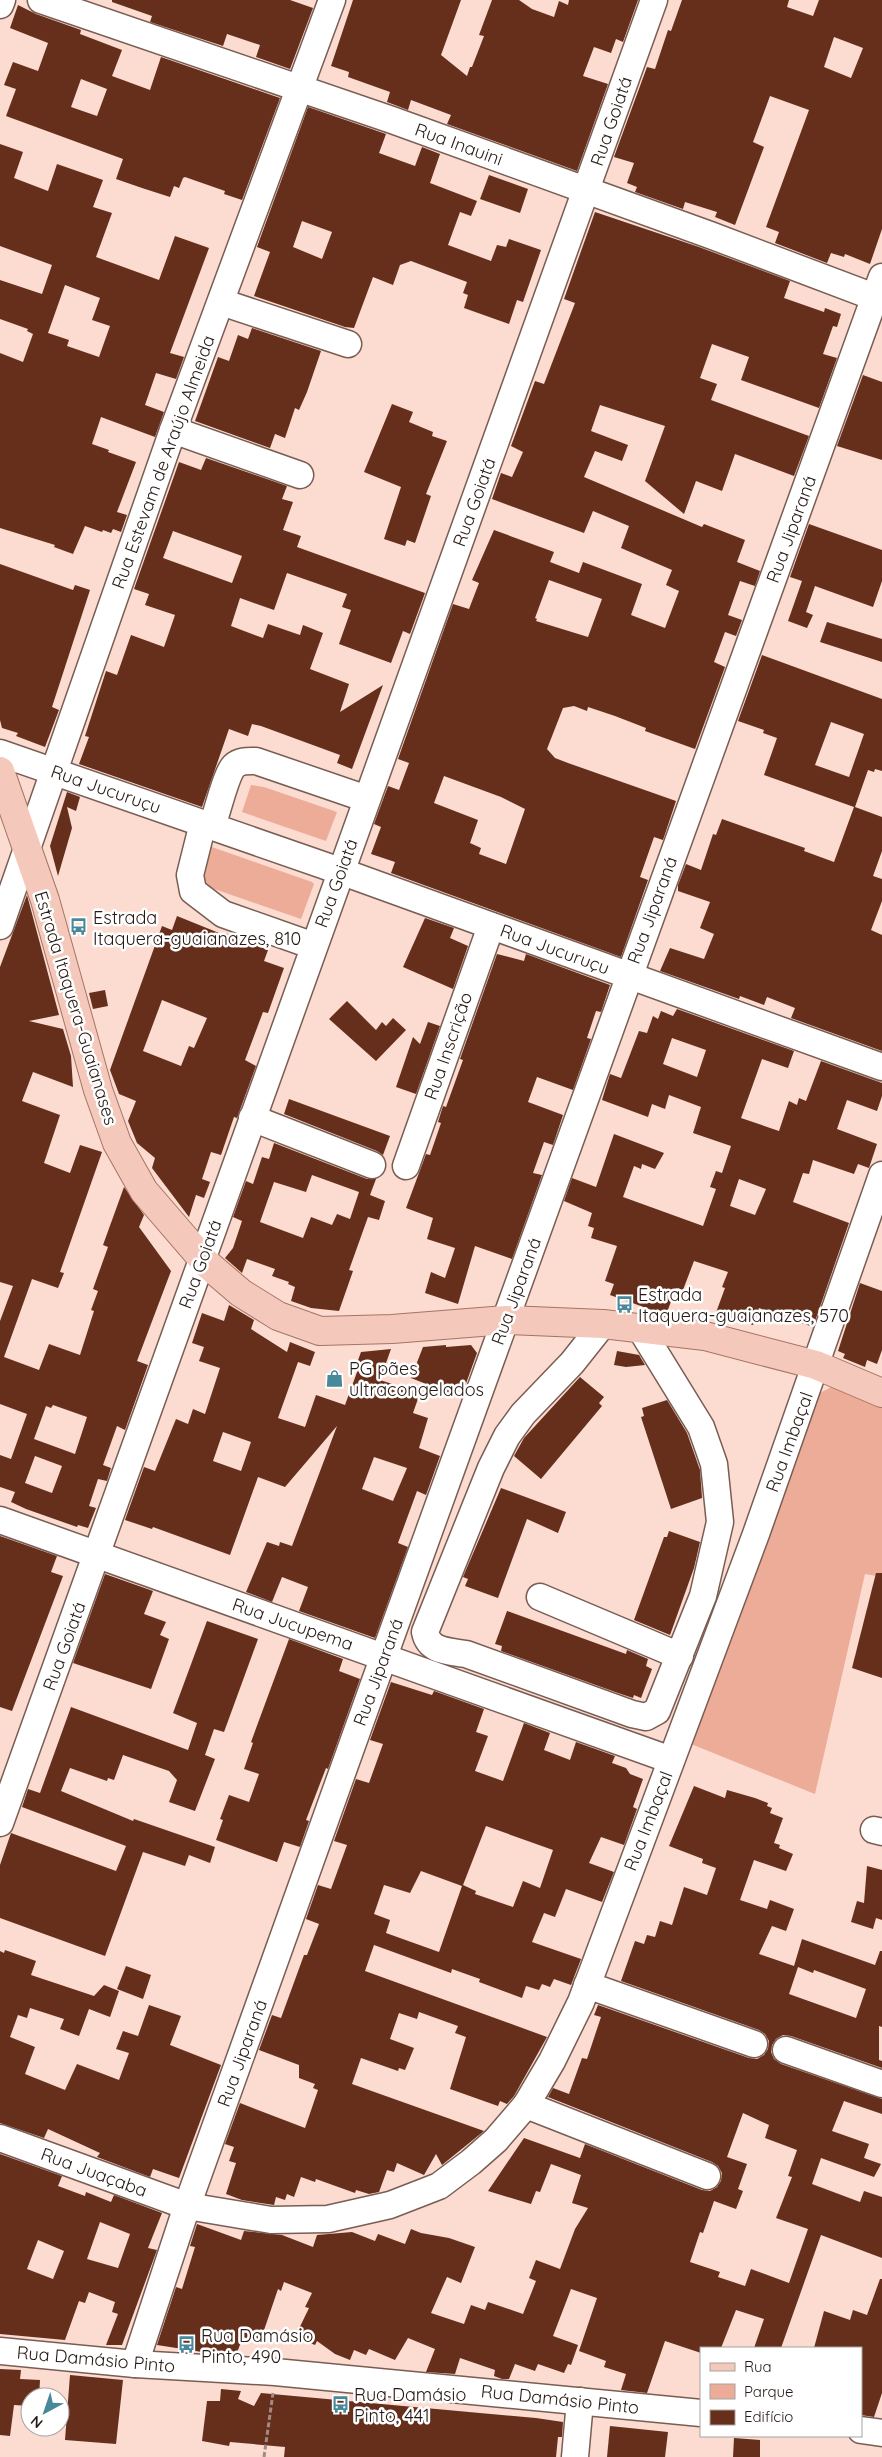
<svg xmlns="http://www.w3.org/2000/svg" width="882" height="2457" font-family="Quicksand,sans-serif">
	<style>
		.green { fill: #edac98 }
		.building { fill: #662f1c; fill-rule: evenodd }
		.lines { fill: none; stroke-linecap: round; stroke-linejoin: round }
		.minor-casing { stroke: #795d53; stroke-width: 29 }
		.major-casing { stroke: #a67464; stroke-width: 30 }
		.path { stroke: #a28a82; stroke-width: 3; stroke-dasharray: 5 2.5; stroke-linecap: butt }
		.minor { stroke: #fff; stroke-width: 26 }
		.major { stroke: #f4c9bb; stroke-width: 28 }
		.labels { text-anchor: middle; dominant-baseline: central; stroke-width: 5; stroke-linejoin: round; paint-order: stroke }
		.street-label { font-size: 18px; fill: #241915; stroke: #fff }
		.poi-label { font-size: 18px; fill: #241915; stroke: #fff; text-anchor: start }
	</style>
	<rect width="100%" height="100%" fill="#fcdbd0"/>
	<g class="green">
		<polygon points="251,785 264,787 337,812 326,841 242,812"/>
		<polygon points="209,846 312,882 314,884 301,919 197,883"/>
		<polygon points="835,1385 882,1407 882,1577 865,1574 815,1794 691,1744 820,1393"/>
	</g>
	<g class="building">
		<polygon points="112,0 290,0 313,8 290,69 256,57 260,45 227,34 223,46 150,22 152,16 112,2"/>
		<polygon points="353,0 461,0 441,55 467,76 470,67 472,67 484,36 479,35 492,0 519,0 532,9 554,17 559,1 568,5 569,0 638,0 623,42 616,39 611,53 594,47 583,76 608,84 577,171 447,124 451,115 411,100 408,110 387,102 390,92 348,77 349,72 331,66"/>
		<path d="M682,0H789L787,7L813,16L819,0H882V229L870,264L845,254L844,257L831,253L827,263L775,243L779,232L766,227L809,110L770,96L753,142L764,147L735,225L715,217L717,212L685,202L683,209L635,192L637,187L627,183L634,163L614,157L647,67L655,69L668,30L671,31ZM834,37L863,48L851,78L824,67Z"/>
		<path d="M18,5L36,14L81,30L80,34L122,50L112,76L150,90L161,57L280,98L242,200L224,194L225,191L185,177L183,178L179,188L174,186L170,197L142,188L116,179L123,159L6,116L16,89L4,85L13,62L38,71L48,43L10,28ZM81,79L107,89L97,116L71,107Z"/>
		<path d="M308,107L386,134L379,153L415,166L422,147L440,154L430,183L477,201L471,216L460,212L448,245L491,261L497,245L506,247L509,239L541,250L523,302L517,300L509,324L464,308L468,295L463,293L467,282L411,261L400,265L393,285L373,277L354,328L345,327L254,296L270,252L257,247ZM302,221L332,232L322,259L293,247Z"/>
		<path d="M0,144L23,152L14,178L48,191L57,164L103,180L93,207L112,213L96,257L159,280L175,236L209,248L170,353L184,357L176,379L156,373L145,405L164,412L155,437L101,417L92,444L109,450L108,452L136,462L117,512L127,515L121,532L113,529L111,533L103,530L102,532L85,526L73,554L54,547L55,545L0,528V353L23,362L33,334L27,331L28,329L0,319V280L42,294L52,265L0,246ZM65,285L100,298L92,320L110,326L99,357L67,346L69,340L48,333Z"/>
		<polygon points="489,175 528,189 520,213 480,199"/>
		<path d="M595,212L699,247L790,281L784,298L824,312L825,308L841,314L837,327L833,326L823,354L837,358L819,408L741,380L749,357L712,344L700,378L717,384L711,400L809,436L794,476L735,454L722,491L696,481L684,514L645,481L665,426L600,405L591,431L628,445L622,461L595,451L584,477L702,527L704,524L745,540L737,562L760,571L755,586L740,581L728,615L742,620L736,636L725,632L714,662L725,667L695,749L645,731L646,728L615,716L588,707L587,711L574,706L563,708L547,749L555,758L568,763L676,801L663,840L654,837L640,877L648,880L621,957L391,873L395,862L371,854L381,827L374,824L388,786L399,790L409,763L398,759L453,604L469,609L479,583L472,580L494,530L554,552L550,562L579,573L583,562L642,584L631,615L665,628L679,591L666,585L672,570L621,548L629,526L593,511L584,533L492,499L501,473L512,477L523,452L511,446L535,381L544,384L575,303L564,299ZM549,580L602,599L588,637L536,621L537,619L535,618ZM444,776L501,797L525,809L506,864L479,854L481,848L470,843L478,820L434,803Z"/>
		<polygon points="252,328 321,351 307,392 299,410 295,408 285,438 275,434 270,448 195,421 218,357 229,361 238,335 248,339"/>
		<polygon points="863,375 882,382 882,460 837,446"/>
		<polygon points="392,404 413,412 409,422 433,432 432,436 447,441 426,494 431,496 415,543 407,540 405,546 384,539 401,487 364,472"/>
		<path d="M206,458L287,486L282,499L293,502L283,530L301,536L297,547L425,593L410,634L403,631L391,663L339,644L351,610L342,607L347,594L287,573L274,610L240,598L231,626L263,638L268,624L300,635L303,625L323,633L310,669L349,684L340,712L383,685L352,769L337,763L340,755L261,726L252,724L248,736L229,729L202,807L79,764L89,737L85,736L106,671L117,675L131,635L164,647L175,615L145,605L149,594L134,589L179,462L201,470ZM173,531L242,556L232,583L163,558Z"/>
		<polygon points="809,524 882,550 882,581 873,607 815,586 806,612 813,615 807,628 788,621 802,581 790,577"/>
		<polygon points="0,564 73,590 75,585 90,590 52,707 59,710 45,747 16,736 18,733 2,728 0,720"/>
		<polygon points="827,622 882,639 882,662 820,642"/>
		<path d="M762,655L882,699V771L875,769L874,772L868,770L855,807L882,817V851L873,876L882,879V901L871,930L882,935V1051L791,1018L795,1008L767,997L764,1005L740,996L739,999L660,971L670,948L704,959L714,934L700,928L710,902L678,891V885L686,864L701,870L713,834L716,835L722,819L805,848L804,851L834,862L854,807L764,775L777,738L763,733L764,730L738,721ZM831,722L864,734L849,777L815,765Z"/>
		<polygon points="67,792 80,797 76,811 67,807 72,828 58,876 50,846"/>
		<path d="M27,895L59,1015L29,1021L63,1029L71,1056L73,1087L33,1072L22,1101L60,1115L44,1163L70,1173L80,1145L102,1152L60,1272L64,1273L58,1288L32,1279L4,1357L39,1370L49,1344L80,1355L94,1311L91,1310L98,1291L93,1289L108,1247L103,1245L124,1187L144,1215L139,1227L171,1271L137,1361L148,1365L125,1430L117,1426L103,1465L111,1468L107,1481L98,1479L89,1506L96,1508L88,1528L78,1525L77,1527L26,1509L11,1502L15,1492L0,1487V1455L11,1459L27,1414L0,1404V1321L13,1286L0,1282V967ZM53,1405L87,1417L75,1454L34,1439L46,1406L51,1408ZM35,1456L62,1466L52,1493L25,1483Z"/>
		<path d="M177,916L224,935L225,933L268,950L264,961L284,968L268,1013L263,1012L245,1060L256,1066L237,1118L234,1117L221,1155L211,1152L202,1179L210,1182L204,1198L196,1195L189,1217L152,1168L155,1158L137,1143L128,1121L136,1101L119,1094L110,1070L162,926L172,930ZM162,1000L207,1018L194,1048L189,1046L181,1066L143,1051Z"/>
		<polygon points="425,918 454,928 450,938 468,946 453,989 403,967"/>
		<polygon points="497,954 524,961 526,954 610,985 601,1012 596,1011 587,1038 591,1039 573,1090 537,1077 528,1102 563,1115 553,1145 544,1142 533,1173 542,1175 512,1259 475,1246 458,1304 425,1293 431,1272 445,1278 455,1248 427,1239 433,1218 406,1208 426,1154 430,1155 441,1123 438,1122 443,1106 446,1107 463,1060 460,1059"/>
		<polygon points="105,990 108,1006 93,1009 89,993"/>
		<polygon points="347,1001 376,1030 382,1022 386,1026 393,1018 406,1030 376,1061 329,1019"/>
		<path d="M677,1009L794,1051L788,1068L762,1059L741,1118L779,1131L789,1101L797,1105L799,1098L806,1101L821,1061L882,1083V1096L877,1111L847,1100L837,1129L877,1144L869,1168L858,1164L854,1174L813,1160L809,1174L803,1173L793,1202L849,1223L813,1327L759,1308L753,1325L728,1317L714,1318L725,1288L722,1287L728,1272L694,1261L683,1290L676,1288L666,1315L610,1295L614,1284L605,1281L617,1246L591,1238L594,1228L588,1226L592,1213L564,1201L572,1178L596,1187L614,1134L664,1153L655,1169L642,1164L641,1169L634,1166L623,1197L703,1226L716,1189L710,1187L716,1171L722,1173L731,1146L693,1133L701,1107L669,1095L665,1109L652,1104L648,1117L602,1100L610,1074L621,1078L639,1031L647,1033L653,1016L658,1019L661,1011L673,1016ZM672,1038L706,1050L697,1077L663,1064ZM739,1179L766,1189L755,1215L730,1206Z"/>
		<polygon points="428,1022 440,1026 416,1094 396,1087 413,1037 420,1044"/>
		<polygon points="289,1099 390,1136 383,1155 377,1151 284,1114"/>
		<path d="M274,1143L367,1179H376L370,1195L385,1201L379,1220L368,1217L349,1270L353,1271L339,1311L311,1308L291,1301L295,1287L288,1284L289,1282L272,1276L275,1269L247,1259L242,1273L225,1258L233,1248L242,1221L233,1217L246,1181L253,1184L262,1157L269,1159ZM312,1175L359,1192L350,1219L337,1214L332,1225L311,1217L303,1238L260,1222L274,1182L306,1192Z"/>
		<polygon points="860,1283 882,1291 882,1350 877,1364 867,1360 865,1367 843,1358 845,1354 838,1351"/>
		<path d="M229,1305L254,1320L251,1329L287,1352L290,1342L315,1352L310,1366L298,1362L278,1418L305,1427L316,1395L345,1405L360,1364L357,1363L361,1352L391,1349L380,1380L420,1393L413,1413L428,1418L419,1448L440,1456L426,1495L417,1491L398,1543L408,1547L375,1638L299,1611L308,1587L282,1577L272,1602L246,1592L267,1542L279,1546L280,1542L292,1546L337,1426L285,1487L258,1477L230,1555L153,1527L152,1529L125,1520L144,1467L155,1471L176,1419L188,1424L193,1409L205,1414L220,1368L199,1361L204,1347L192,1343L202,1313L224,1321ZM223,1432L251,1442L241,1471L213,1461ZM374,1457L407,1468L393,1501L362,1489Z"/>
		<polygon points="446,1345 446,1347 471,1345 477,1353 464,1389 451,1385 449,1393 411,1378 423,1347"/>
		<polygon points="617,1351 639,1355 645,1365 626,1367 614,1365"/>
		<polygon points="580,1377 604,1397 599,1403 602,1406 541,1479 514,1456 524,1438"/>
		<polygon points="667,1400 687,1433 700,1470 702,1498 671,1509 641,1417 644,1416 642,1408"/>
		<polygon points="501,1488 566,1512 558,1533 527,1519 498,1598 465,1586 468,1579 463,1577"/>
		<polygon points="669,1531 700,1542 694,1568 670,1635 634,1620 664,1537 667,1537"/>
		<polygon points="0,1536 57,1556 51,1572 63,1576 12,1711 0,1707"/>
		<polygon points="876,1573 882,1573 882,1678 852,1668"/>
		<polygon points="105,1574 153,1591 144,1614 166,1622 160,1635 169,1639 151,1689 73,1663"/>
		<polygon points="507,1611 626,1654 627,1650 648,1659 646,1666 652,1669 641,1698 634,1695 633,1698 618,1693 501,1651 502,1646 495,1644"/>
		<polygon points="207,1621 258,1639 224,1732 214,1729 205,1755 215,1759 195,1811 169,1802 177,1780 169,1771 123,1755 114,1780 108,1778 107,1781 70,1768 61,1791 133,1821 134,1819 215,1847 210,1863 189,1855 185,1866 143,1852 105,1956 0,1918 0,1865 11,1833 116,1871 126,1846 22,1807 28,1789 40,1793 71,1707 188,1750 197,1723 173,1713"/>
		<polygon points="289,1639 343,1659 339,1671 360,1679 328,1769 326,1768 306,1820 309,1821 300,1847 284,1842 277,1862 216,1840 223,1820 220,1819 229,1795 249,1802 259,1774 244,1769 253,1743 251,1742"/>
		<path d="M391,1682L432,1695L434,1691L484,1709L476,1732L488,1736L475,1771L503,1781L524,1723L550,1733L544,1750L570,1760L576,1742L615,1756L612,1763L626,1768L630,1774L643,1779L633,1807L637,1809L624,1845L601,1837L589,1863L614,1872L602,1902L566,1889L555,1917L544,1913L532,1942L581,1959L571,1985L554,1979L550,1987L542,1984L539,1990L526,1986L522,1998L479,1982L480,1979L452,1969L451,1973L374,1945L365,1971L547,2037L514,2096L507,2104L500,2101L498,2106L450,2089L466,2037L455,2033L458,2026L419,2012L417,2019L399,2013L390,2039L414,2048L405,2070L399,2068L398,2071L361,2058L352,2084L484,2131L442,2165L436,2154L424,2175L397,2163L394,2172L387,2170L379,2192L369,2194L356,2190L355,2193L316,2179L315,2182L301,2177L294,2197L287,2194L285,2200L276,2197L274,2205L242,2200L226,2194L236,2163L229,2161L234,2147L225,2144L240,2103L305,2128L318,2090L313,2088L315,2084L299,2078V2065L259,2050L272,2015L281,2018L304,1955H307L319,1924L306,1919L318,1885L331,1889L347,1845L334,1841L356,1779L369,1783L383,1744L370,1740ZM486,1826L553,1850L540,1888L523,1881L513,1907L475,1894L476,1891L463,1885ZM421,1871L462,1886L439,1952L386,1933L390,1920L374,1914L384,1885L410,1893Z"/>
		<path d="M694,1786L725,1798L727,1790L755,1798L768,1803L767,1806L772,1808L770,1813L783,1818L774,1843L780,1845L779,1848L793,1854L786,1871L754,1860L740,1900L767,1909L770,1900L794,1909L786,1931L772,1926L759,1954L794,1966L802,1939L875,1965L880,1951H882V2027L879,2026V2060L882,2061V2068L791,2036L783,2035L776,2039L772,2045L771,2052L774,2059L781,2064L882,2099V2114L844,2101L832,2131L869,2144L864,2158L881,2164L874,2177L821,2158L812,2184L860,2202L864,2191L882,2197V2258L821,2235L781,2348H754L764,2319L736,2310L721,2348H701V2353L665,2341L647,2393L621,2390L626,2374L604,2367L606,2361L579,2351L597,2298L571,2289L553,2336L578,2345L571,2365L568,2364L564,2373L538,2364L535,2371L515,2364L509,2379H502L494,2376L495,2370L460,2358L455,2374L426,2372L435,2349L408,2338L395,2360L369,2349L366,2355L354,2350L350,2360L335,2354L317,2341L315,2345L295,2337L309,2308L305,2307L312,2293L284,2282L281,2291L278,2289L260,2342L243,2337L236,2355L202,2352L157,2345L176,2287L182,2289L195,2247L190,2246L197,2224L241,2240L244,2231L282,2235L313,2247L317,2235L352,2232L375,2241L378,2234L405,2244L411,2229L421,2233L449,2238L475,2247L461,2283L447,2277L431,2313L464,2324L471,2305L485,2310L488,2302L523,2314L536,2281L529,2278L536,2260L560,2269L575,2229L588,2208L572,2203L581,2175L551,2164L540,2192L536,2191L531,2204L488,2191L524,2138L580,2158L585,2144L702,2190L710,2191L717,2187L721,2181L722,2173L718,2166L712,2162L548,2097L553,2088L569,2094L582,2058L587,2059L601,2017L594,2015L598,2005L749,2058L757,2059L764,2055L768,2049L769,2041L765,2034L759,2030L621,1981L635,1941L644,1944L647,1935L655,1937L660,1921L672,1925L684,1887L707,1895L716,1868L702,1863L703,1859L669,1846ZM798,1967L813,1973L814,1970L866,1989L856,2018L789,1994ZM743,2113L769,2125L765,2138L797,2150L788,2176L792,2177L776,2218L808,2229L789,2283L751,2269L745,2286L718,2277L720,2272L690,2262L700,2232L703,2233L714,2201L736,2209L743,2191L738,2189L747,2164L727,2157Z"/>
		<polygon points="867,1866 882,1870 882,1920 876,1918 873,1929 851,1922 857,1901 864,1903"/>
		<polygon points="5,1950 36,1961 31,1975 94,1996 104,1985 119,1991 110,2017 89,2009 79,2036 60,2029 64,2019 30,2008 27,2018 18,2015 10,2037 35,2047 25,2074 65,2090 77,2064 119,2080 129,2053 116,2049 123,2031 138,2036 149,2005 181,2016 170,2045 221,2065 179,2178 153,2169 150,2177 97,2157 100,2153 48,2129 44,2138 0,2123 0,1951 4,1953"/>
		<polygon points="126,1966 151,1975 143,1999 117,1989"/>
		<path d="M0,2154L62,2176L58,2186L85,2196L86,2192L111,2202L114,2195L162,2213L148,2248L157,2250L122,2345H106L118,2314L112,2312L115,2302L89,2292L85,2303L79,2301L65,2340L0,2334ZM100,2222L130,2234L118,2268L87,2259ZM38,2240L64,2251L53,2279L27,2269Z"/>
		<polygon points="880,2279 882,2279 882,2393 874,2417 861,2415 861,2348 814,2348 824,2311 850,2320 853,2310 867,2315"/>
		<polygon points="0,2369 21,2370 20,2379 40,2380 39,2397 30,2397 30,2406 14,2405 10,2436 0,2435"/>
		<polygon points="70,2375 123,2380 116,2444 65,2440"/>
		<polygon points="221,2389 241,2391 238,2399 254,2406 261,2393 536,2418 563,2422 562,2437 558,2437 556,2457 284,2457 285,2447 230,2442 229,2446 202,2441 207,2401 220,2401"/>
		<polygon points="610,2426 668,2432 665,2457 607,2457"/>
		<polygon points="734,2438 760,2440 760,2457 733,2457"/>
	</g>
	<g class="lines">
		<defs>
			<g id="minor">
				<polyline points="41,0 392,120 710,235 882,300"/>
				<polyline points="0,5 2,0"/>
				<polyline points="221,302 348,344"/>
				<polyline points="173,430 300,475"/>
				<polyline points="0,753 340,871 882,1067"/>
				<polyline points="203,823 190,875 193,891 223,914 314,946"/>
				<path d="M212,826C217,813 226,774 234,766C240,760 249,761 256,761L367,799"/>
				<polyline points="0,926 173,430 332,0"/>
				<polyline points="252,1118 372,1165"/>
				<polyline points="406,1166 491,926"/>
				<path d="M603,1324L572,1363L523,1414L507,1436L491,1468L425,1632C429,1652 449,1651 466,1654L632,1714L646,1717L657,1711L703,1596L720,1522L714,1464L701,1427L640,1328"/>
				<polyline points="0,1520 671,1760"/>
				<polyline points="540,1597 680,1656"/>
				<polyline points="0,1823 654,0"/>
				<polyline points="874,1830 882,1832"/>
				<polyline points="587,1985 754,2044"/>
				<polyline points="786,2050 882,2084"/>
				<polyline points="526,2105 707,2176"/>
				<polyline points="0,2138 187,2206 271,2220 328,2219 390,2205 439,2186 471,2162 496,2140 526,2105 552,2061 581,2002 756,1534 882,1175"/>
				<polyline points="0,2351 135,2364 275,2372 701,2413"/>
				<polyline points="135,2364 187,2206 384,1656 882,277"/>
				<polyline points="861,2430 882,2433"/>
				<polyline points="575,2457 580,2401"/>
			</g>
			<polyline id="major" points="0,771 45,900 98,1090 117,1143 144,1191 206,1263 241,1293 278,1316 320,1331 392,1329 506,1320 603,1324 705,1336 816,1365 882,1393"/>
		</defs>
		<use href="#minor" class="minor-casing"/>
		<use href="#major" class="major-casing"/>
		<polyline class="path" points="264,2457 273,2393"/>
		<use href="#minor" class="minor"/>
		<use href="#major" class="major"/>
	</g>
	<defs>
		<symbol id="bus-bare" viewBox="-9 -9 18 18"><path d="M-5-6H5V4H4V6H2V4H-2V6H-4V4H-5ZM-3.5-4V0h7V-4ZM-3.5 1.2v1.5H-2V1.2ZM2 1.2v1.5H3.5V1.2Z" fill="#47889b" stroke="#fff" stroke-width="2.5" paint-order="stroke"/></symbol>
		<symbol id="shop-bare" viewBox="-9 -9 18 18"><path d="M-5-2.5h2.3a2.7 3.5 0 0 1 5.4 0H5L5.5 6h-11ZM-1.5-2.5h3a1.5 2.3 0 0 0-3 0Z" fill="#47889b" stroke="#fff" stroke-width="2.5" paint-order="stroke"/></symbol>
	</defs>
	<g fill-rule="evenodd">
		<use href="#bus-bare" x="66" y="914" width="25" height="25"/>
		<use href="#bus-bare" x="612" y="1292" width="25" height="25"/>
		<use href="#shop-bare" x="322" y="1366" width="25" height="25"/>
		<use href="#bus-bare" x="174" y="2332" width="25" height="25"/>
		<use href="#bus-bare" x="328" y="2392" width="25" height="25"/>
	</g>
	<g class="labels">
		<g class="street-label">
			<text transform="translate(611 121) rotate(-71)">Rua Goiatá</text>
			<text transform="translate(459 144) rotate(20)">Rua Inauini</text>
			<text transform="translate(163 462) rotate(-70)">Rua Estevam de Araújo Almeida</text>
			<text transform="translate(474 502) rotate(-70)">Rua Goiatá</text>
			<text transform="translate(791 529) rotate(-70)">Rua Jiparaná</text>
			<text transform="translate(106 789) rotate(19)">Rua Jucuruçu</text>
			<text transform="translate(336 883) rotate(-70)">Rua Goiatá</text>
			<text transform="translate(652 910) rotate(-70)">Rua Jiparaná</text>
			<text transform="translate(555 949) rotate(20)">Rua Jucuruçu</text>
			<text transform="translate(76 1008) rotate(73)">Estrada Itaquera-Guaianases</text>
			<text transform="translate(448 1046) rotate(-71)">Rua Inscrição</text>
			<text transform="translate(200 1264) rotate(-70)">Rua Goiatá</text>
			<text transform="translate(516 1291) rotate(-70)">Rua Jiparaná</text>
			<text transform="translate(789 1442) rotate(-70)">Rua Imbaçal</text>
			<text transform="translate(293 1624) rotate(19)">Rua Jucupema</text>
			<text transform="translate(64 1646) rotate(-70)">Rua Goiatá</text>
			<text transform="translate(378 1672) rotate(-70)">Rua Jiparaná</text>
			<text transform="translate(648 1821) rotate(-69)">Rua Imbaçal</text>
			<text transform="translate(242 2053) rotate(-70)">Rua Jiparaná</text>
			<text transform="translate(94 2172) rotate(20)">Rua Juaçaba</text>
			<text transform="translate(96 2359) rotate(5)">Rua Damásio Pinto</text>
			<text transform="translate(560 2399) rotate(6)">Rua Damásio Pinto</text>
		</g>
		<g class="poi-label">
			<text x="93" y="917">Estrada<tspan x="93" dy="21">Itaquera-guaianazes, 810</tspan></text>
			<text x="638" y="1294">Estrada<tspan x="638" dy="21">Itaquera-guaianazes, 570</tspan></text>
			<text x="349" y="1368">PG pães<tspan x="349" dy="21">ultracongelados</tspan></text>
			<text x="201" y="2335">Rua Damásio<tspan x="201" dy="21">Pinto, 490</tspan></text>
			<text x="354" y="2394">Rua Damásio<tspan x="354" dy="21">Pinto, 441</tspan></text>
		</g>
	</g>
	<rect x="700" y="2347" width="162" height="90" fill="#ffffff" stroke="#a7a3a1"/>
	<rect x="710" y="2363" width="25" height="8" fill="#f4c9bb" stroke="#a7a3a1"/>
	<text x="744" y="2372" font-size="15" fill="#241915">Rua</text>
	<rect x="710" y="2384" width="25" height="15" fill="#edac98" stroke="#a7a3a1"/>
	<text x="744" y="2397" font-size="15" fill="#241915">Parque</text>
	<rect x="710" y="2410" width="25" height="15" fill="#662f1c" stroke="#a7a3a1"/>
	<text x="744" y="2422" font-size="15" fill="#241915">Edifício</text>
	<g transform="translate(45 2412) rotate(220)"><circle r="24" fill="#ffffff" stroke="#a7a3a1"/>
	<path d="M0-4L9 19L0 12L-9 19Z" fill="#47889b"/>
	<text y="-8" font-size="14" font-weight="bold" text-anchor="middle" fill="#241915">N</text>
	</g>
</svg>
